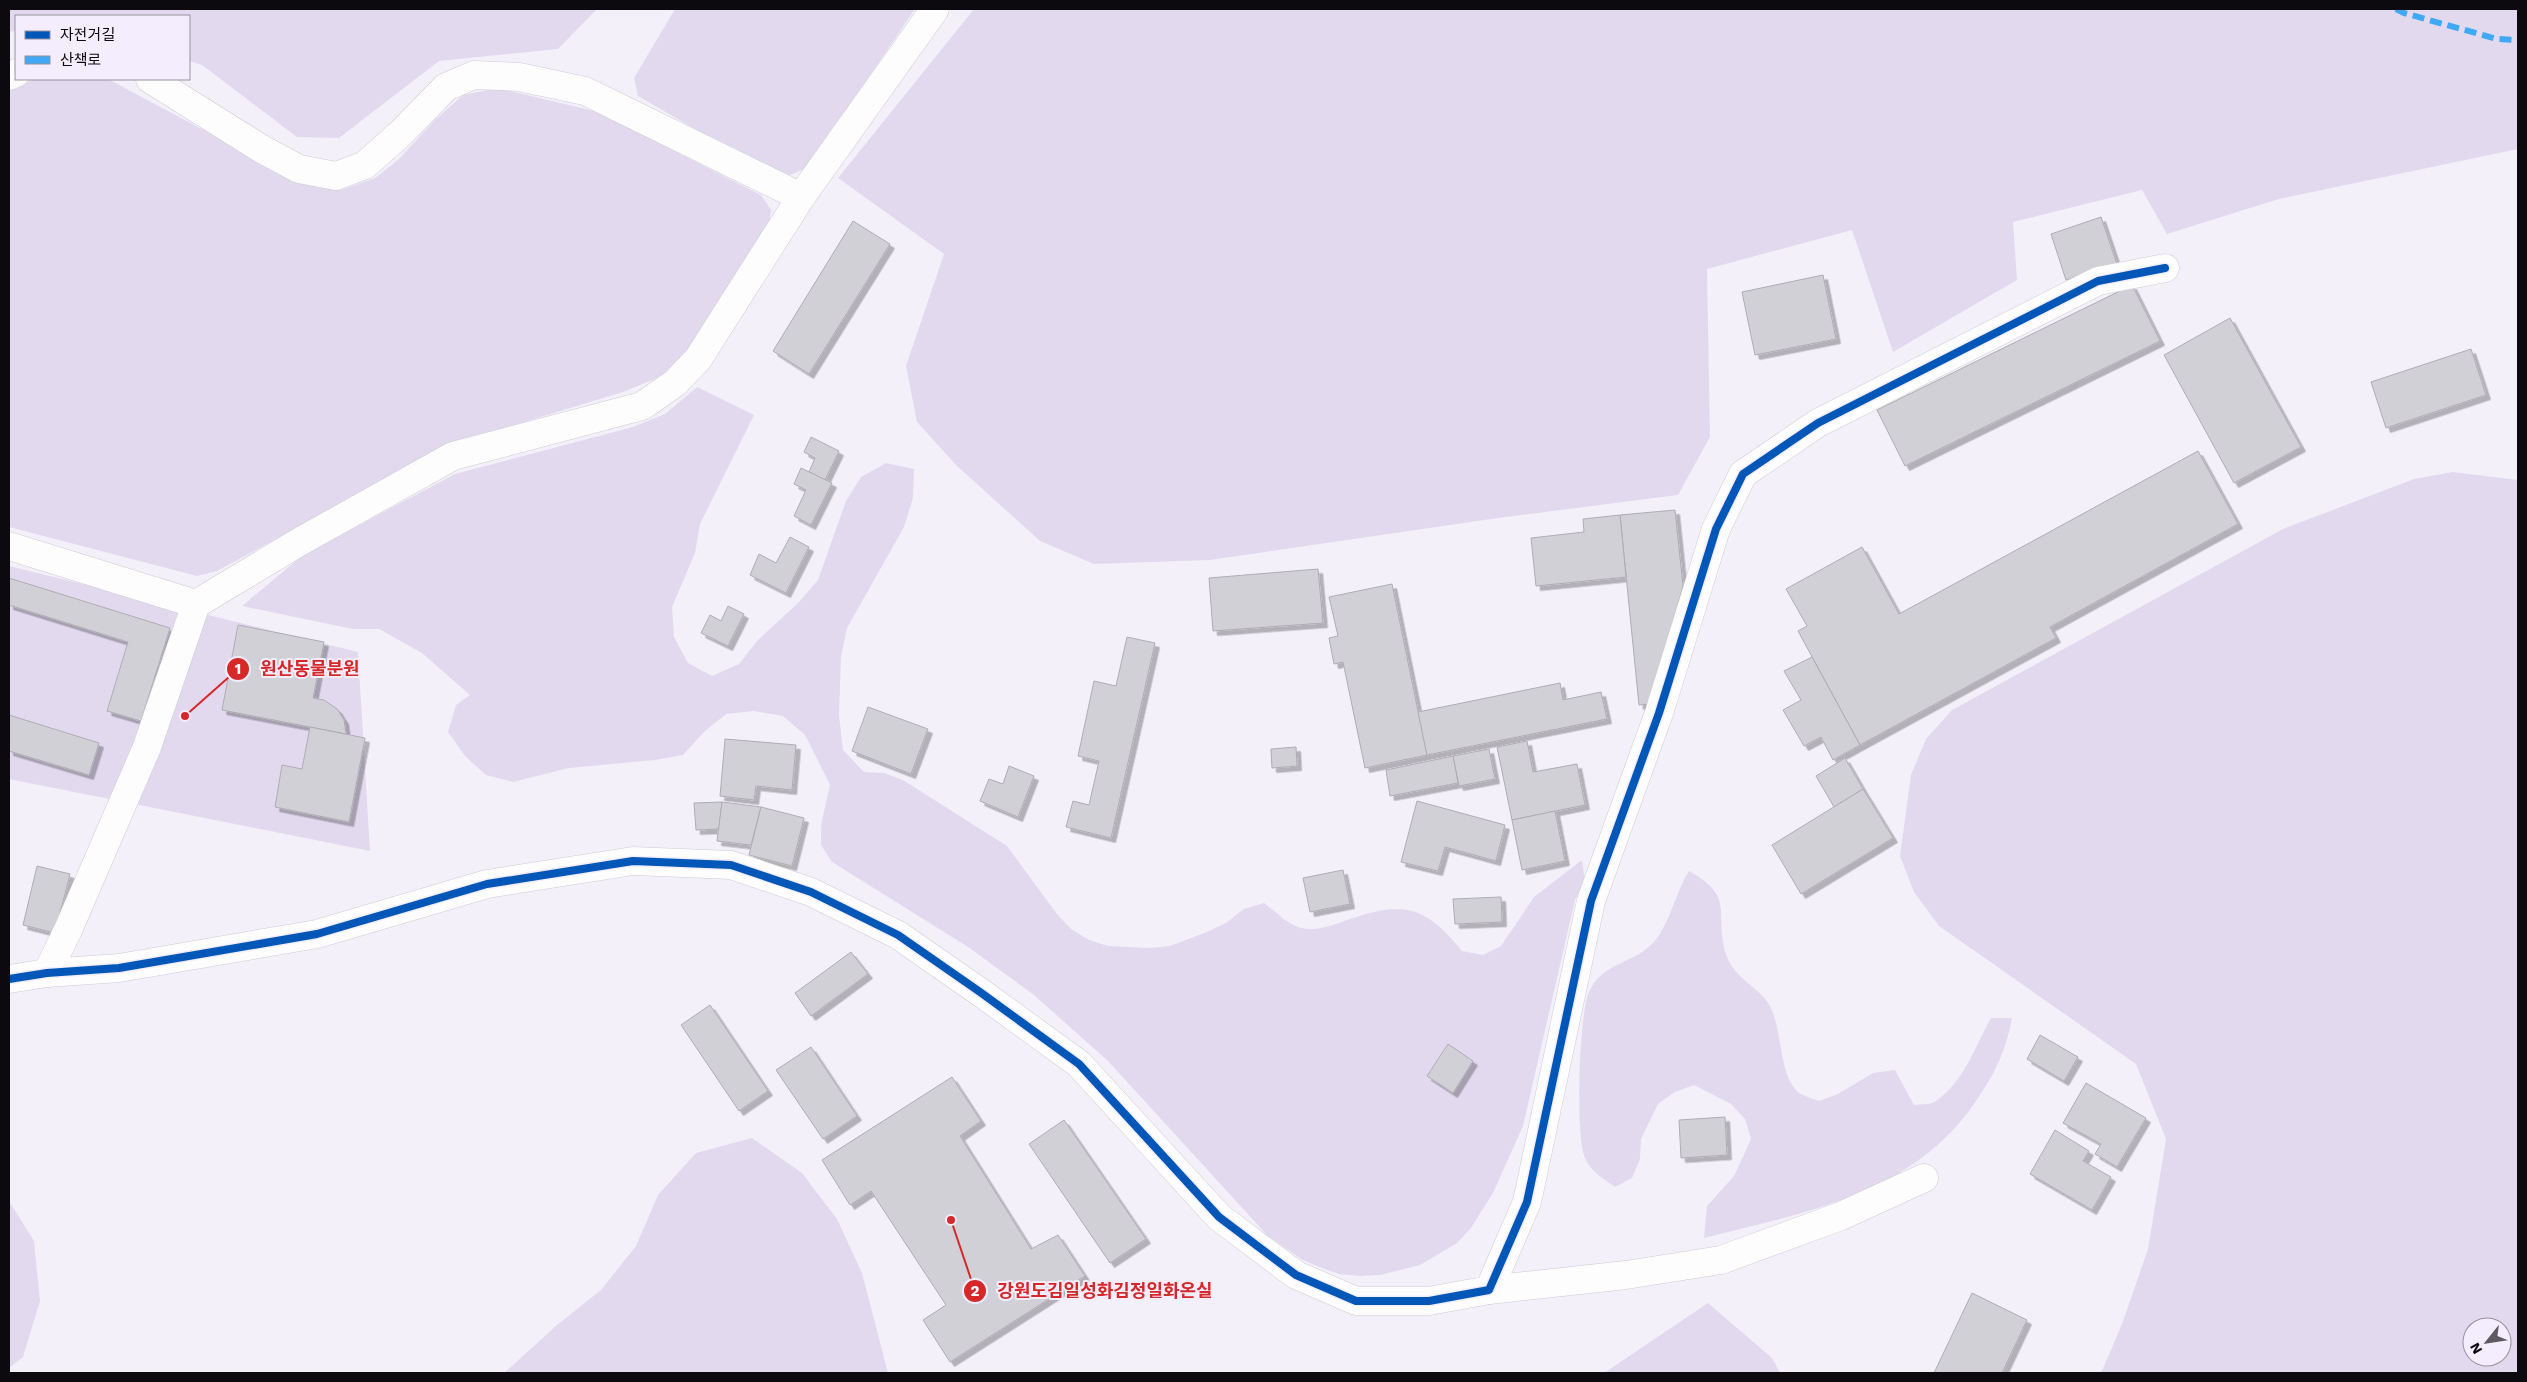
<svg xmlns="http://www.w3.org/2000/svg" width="2527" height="1382" font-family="'Work Sans','Noto Sans KR',sans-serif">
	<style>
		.green { fill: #e2d9ef; fill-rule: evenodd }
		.building { fill: #d2d0d7; stroke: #afacb3; filter: url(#shadow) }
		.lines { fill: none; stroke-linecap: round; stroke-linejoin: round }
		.minor-casing { stroke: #cecbd2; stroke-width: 29 }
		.minor { stroke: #fdfdfe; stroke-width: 28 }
		.quiet { stroke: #3fa9f5; stroke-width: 6; stroke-dasharray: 12 6; stroke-linecap: butt }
		.cycleway-casing { stroke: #f3edfd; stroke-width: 11 }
		.cycleway { stroke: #0057b8; stroke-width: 8 }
		.leader { fill: none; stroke: #d62828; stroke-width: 2 }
		.callout-dot { fill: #d62828; stroke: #f3edfd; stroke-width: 2 }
		.mark-label { font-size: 15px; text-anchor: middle; font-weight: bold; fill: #fff }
		.callout-label { font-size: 18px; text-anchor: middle; font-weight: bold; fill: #d62828; stroke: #f3edfd; stroke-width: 4; stroke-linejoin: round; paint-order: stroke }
	</style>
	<defs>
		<filter id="shadow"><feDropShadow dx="4.5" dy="4.5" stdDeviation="0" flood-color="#0004"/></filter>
	</defs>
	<rect width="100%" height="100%" fill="#f4f0fa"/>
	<g class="green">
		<polygon points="9,9 597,9 558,49 439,61 339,138 297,137 202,65 189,61 189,16 16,16 16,31 9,32"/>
		<polygon points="675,9 915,9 807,168 790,175 769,172 638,96 634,78"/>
		<polygon points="974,9 2518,9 2518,149 2279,199 2167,234 2142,190 2013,222 2017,280 1893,352 1852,230 1707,269 1710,437 1678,495 1498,518 1210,560 1094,564 1040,541 956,465 917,422 906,366 944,254 838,178"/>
		<polygon points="35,79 108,79 305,184 341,190 375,178 398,160 435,120 463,95 497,88 598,112 761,195 771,210 768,235 681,363 655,379 623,392 465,440 435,453 217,571 197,576 9,527 9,89"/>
		<path d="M697,387L754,415L700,524L695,553L672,607L674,637L688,663L712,676L739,664L757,641L799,602L818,580L846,501L861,477L886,463L914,469L913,498L904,527L847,628L841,657L839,715L843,750L864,772L884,773L903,780L1007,846L1057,914L1071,929L1089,940L1108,946L1149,948L1170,946L1207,932L1226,923L1244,909L1264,903C1274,910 1286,923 1298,927C1313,932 1325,927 1339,923C1397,902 1421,900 1462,951L1483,955L1501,946L1534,897L1582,860L1585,881L1575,900L1523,1126L1493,1193L1471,1228L1457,1243L1420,1265L1380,1275L1360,1276L1339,1274L1319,1267L1301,1259L1267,1235L1108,1061L1034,995L968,947L832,862L821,845V825L830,785L805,735L783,716L754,711L726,714L704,732L683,755L655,760L569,768L513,782L486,775L465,756L448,732L456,705L470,695L422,653L379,629H353L242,606L303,555L455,474L633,427L665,414Z"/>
		<path d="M2453,472L2518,480V1373H2101L2122,1324L2148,1249L2166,1139L2136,1064L1939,926L1914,892L1900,856L1911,775L1926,739L1952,710L2283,529L2414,479ZM2472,1327H2502V1357H2472Z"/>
		<polygon points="9,566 358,652 370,851 9,779"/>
		<path d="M1689,871C1736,897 1714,912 1726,954C1732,975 1753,984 1766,1000C1784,1021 1777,1080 1801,1094C1807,1097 1814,1099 1819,1101L1838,1094L1873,1073L1895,1070L1914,1105C1920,1104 1931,1105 1936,1101C1963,1083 1976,1045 1991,1018H2012C2007,1047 1996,1071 1980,1095C1917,1194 1810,1211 1704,1238L1707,1206L1734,1176L1751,1139L1745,1119L1731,1104L1694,1085L1675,1092L1658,1104L1641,1139L1640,1159L1632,1178L1615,1187C1604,1179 1590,1171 1585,1158C1575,1136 1579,1014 1589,992C1602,963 1631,964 1651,945C1669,928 1675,893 1689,871Z"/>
		<polygon points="752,1138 802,1173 837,1219 862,1273 888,1373 504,1373 557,1325 601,1290 636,1246 658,1195 696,1153"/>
		<polygon points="9,1201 34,1241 40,1301 23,1357 9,1368"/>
		<polygon points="1708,1303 1772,1358 1780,1373 1604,1373"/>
	</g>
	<g class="building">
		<polygon points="2101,217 2117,264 2066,280 2051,234"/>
		<polygon points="853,221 890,244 809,374 773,351"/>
		<polygon points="1823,275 1836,339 1755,355 1742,292"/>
		<polygon points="2132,285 2160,341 1905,466 1877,410"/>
		<polygon points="2230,318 2301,447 2234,483 2164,355"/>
		<polygon points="2471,349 2486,395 2386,428 2371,382"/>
		<polygon points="811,437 839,451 825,480 809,472 815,458 804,452"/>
		<polygon points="2198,451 2238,524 2050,627 2056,638 1860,745 1798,631 1807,626 1786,589 1862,547 1899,614"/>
		<polygon points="801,468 832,483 811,525 794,516 806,490 794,484"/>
		<polygon points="1675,510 1683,586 1650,704 1639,705 1620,515"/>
		<polygon points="1620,515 1626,577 1536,586 1531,538 1584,532 1583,519"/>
		<polygon points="790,537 809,547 786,593 750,575 759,554 776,563"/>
		<polygon points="1318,569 1323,623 1213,631 1209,578"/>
		<polygon points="9,578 170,628 141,721 107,711 128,642 9,605"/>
		<polygon points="1392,584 1427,755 1365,768 1343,662 1334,664 1329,638 1338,636 1329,597"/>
		<polygon points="728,606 744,614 728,646 701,633 710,615 721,621"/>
		<polygon points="238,625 324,642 313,698 324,700 337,709 344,720 346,734 222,710"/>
		<polygon points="1127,637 1155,643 1111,838 1066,827 1073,801 1089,805 1099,761 1078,756 1094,681 1116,686"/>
		<polygon points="1812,657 1860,745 1833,760 1821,737 1804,746 1783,710 1801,700 1784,671"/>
		<polygon points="1560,683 1563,700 1601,692 1607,719 1427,755 1418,712"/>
		<polygon points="868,707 928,729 911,774 852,751"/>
		<polygon points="9,715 99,743 89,775 9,751"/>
		<polygon points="310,727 365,738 349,822 275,807 282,765 302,769"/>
		<polygon points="725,739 796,745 792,790 756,786 754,800 720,796"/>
		<polygon points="1527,741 1533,772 1577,764 1585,805 1512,820 1497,747"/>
		<polygon points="1296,747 1297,766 1272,768 1271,749"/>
		<polygon points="1489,749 1495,779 1459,786 1453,756"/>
		<polygon points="1453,756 1458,783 1390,796 1386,770"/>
		<polygon points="1845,758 1863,789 1834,807 1816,776"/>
		<polygon points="1009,766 1034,776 1018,817 980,801 989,779 1003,784"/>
		<polygon points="1863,789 1893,838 1801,894 1772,845"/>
		<polygon points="1417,801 1505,825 1496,861 1445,847 1438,871 1401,862"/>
		<polygon points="722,802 719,829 696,830 694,803"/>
		<polygon points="722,802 761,807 751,845 717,841"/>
		<polygon points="761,807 804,818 792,866 749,855"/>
		<polygon points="1555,811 1565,861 1522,870 1512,820"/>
		<polygon points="37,866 70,874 55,933 23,925"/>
		<polygon points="1343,870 1350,904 1310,912 1303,878"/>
		<polygon points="1501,897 1502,922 1455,924 1453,899"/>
		<polygon points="851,952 868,974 811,1016 795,993"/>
		<polygon points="710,1005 768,1091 739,1111 681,1025"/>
		<polygon points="2040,1035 2078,1057 2064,1081 2027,1059"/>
		<polygon points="1448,1044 1473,1061 1453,1093 1427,1076"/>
		<polygon points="811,1047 857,1116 823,1139 776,1070"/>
		<polygon points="952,1077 981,1121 960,1136 1031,1249 1058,1235 1085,1276 950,1362 923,1320 946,1305 871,1191 850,1205 822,1160"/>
		<polygon points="2086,1083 2146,1118 2117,1167 2095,1154 2101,1144 2063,1123"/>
		<polygon points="1725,1117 1727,1155 1681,1158 1679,1120"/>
		<polygon points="1064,1120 1146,1239 1110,1263 1029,1144"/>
		<polygon points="2055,1130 2089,1151 2083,1161 2111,1177 2092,1210 2030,1174"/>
		<polygon points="1972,1293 2027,1320 2002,1373 1934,1373"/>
	</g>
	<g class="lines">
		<defs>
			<g id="minor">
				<polyline points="9,76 16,73"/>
				<polyline points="801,197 935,9"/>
				<polyline points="9,546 196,604"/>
				<polyline points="47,973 68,930 147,747 196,604 301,541 453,456 642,406 675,383 698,359 801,197 585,91 519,77 474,75 446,87 401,133 365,165 336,176 299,169 260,148 150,79"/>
				<polyline points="9,979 47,973 119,968 317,934 487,884 633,861 731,865 811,892 898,935 980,992 1079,1064 1219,1217 1296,1275 1356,1301 1429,1301 1489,1290 1527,1202 1591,901 1659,713 1716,529 1743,474 1818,423 2098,281 2165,268"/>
				<polyline points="1489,1290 1626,1275 1721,1260 1841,1216 1924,1178"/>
			</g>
		</defs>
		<use href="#minor" class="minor-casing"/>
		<use href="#minor" class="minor"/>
		<polyline class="quiet" points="2396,9 2404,13 2497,39 2518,40"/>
		<defs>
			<polyline id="cycleway" points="9,979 47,973 119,968 317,934 487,884 633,861 731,865 811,892 898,935 980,992 1079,1064 1219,1217 1296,1275 1356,1301 1429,1301 1489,1290 1527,1202 1591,901 1659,713 1716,529 1743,474 1818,423 2098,281 2165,268"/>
		</defs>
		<use href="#cycleway" class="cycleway-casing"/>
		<use href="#cycleway" class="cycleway"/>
	</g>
	<path class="leader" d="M185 716L238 669M951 1220L975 1291"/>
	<g class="callout-dot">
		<circle cx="185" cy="716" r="5"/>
		<circle cx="951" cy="1220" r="5"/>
		<circle cx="238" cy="669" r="12"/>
		<circle cx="975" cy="1291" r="12"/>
	</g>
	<g class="mark-label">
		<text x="238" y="674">1</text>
		<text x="975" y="1296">2</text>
	</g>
	<g class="callout-label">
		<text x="310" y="675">원산동물분원</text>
		<text x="1105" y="1297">강원도김일성화김정일화온실</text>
	</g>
	<rect width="2527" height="1382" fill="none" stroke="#0c0a0f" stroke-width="20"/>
	<rect x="15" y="15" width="175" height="65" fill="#f3edfd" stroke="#97929e"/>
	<rect x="25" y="31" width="25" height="8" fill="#0057b8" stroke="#97929e"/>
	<text x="60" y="40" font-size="15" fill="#0c0a0f">자전거길</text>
	<rect x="25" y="56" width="25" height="8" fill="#3fa9f5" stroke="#97929e"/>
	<text x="60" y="65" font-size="15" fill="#0c0a0f">산책로</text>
	<g transform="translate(2487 1342) rotate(240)"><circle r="24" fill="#f3edfd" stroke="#97929e"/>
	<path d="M0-4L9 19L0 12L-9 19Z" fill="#5d5a61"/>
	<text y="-8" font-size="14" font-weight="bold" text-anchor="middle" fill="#0c0a0f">N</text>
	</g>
</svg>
